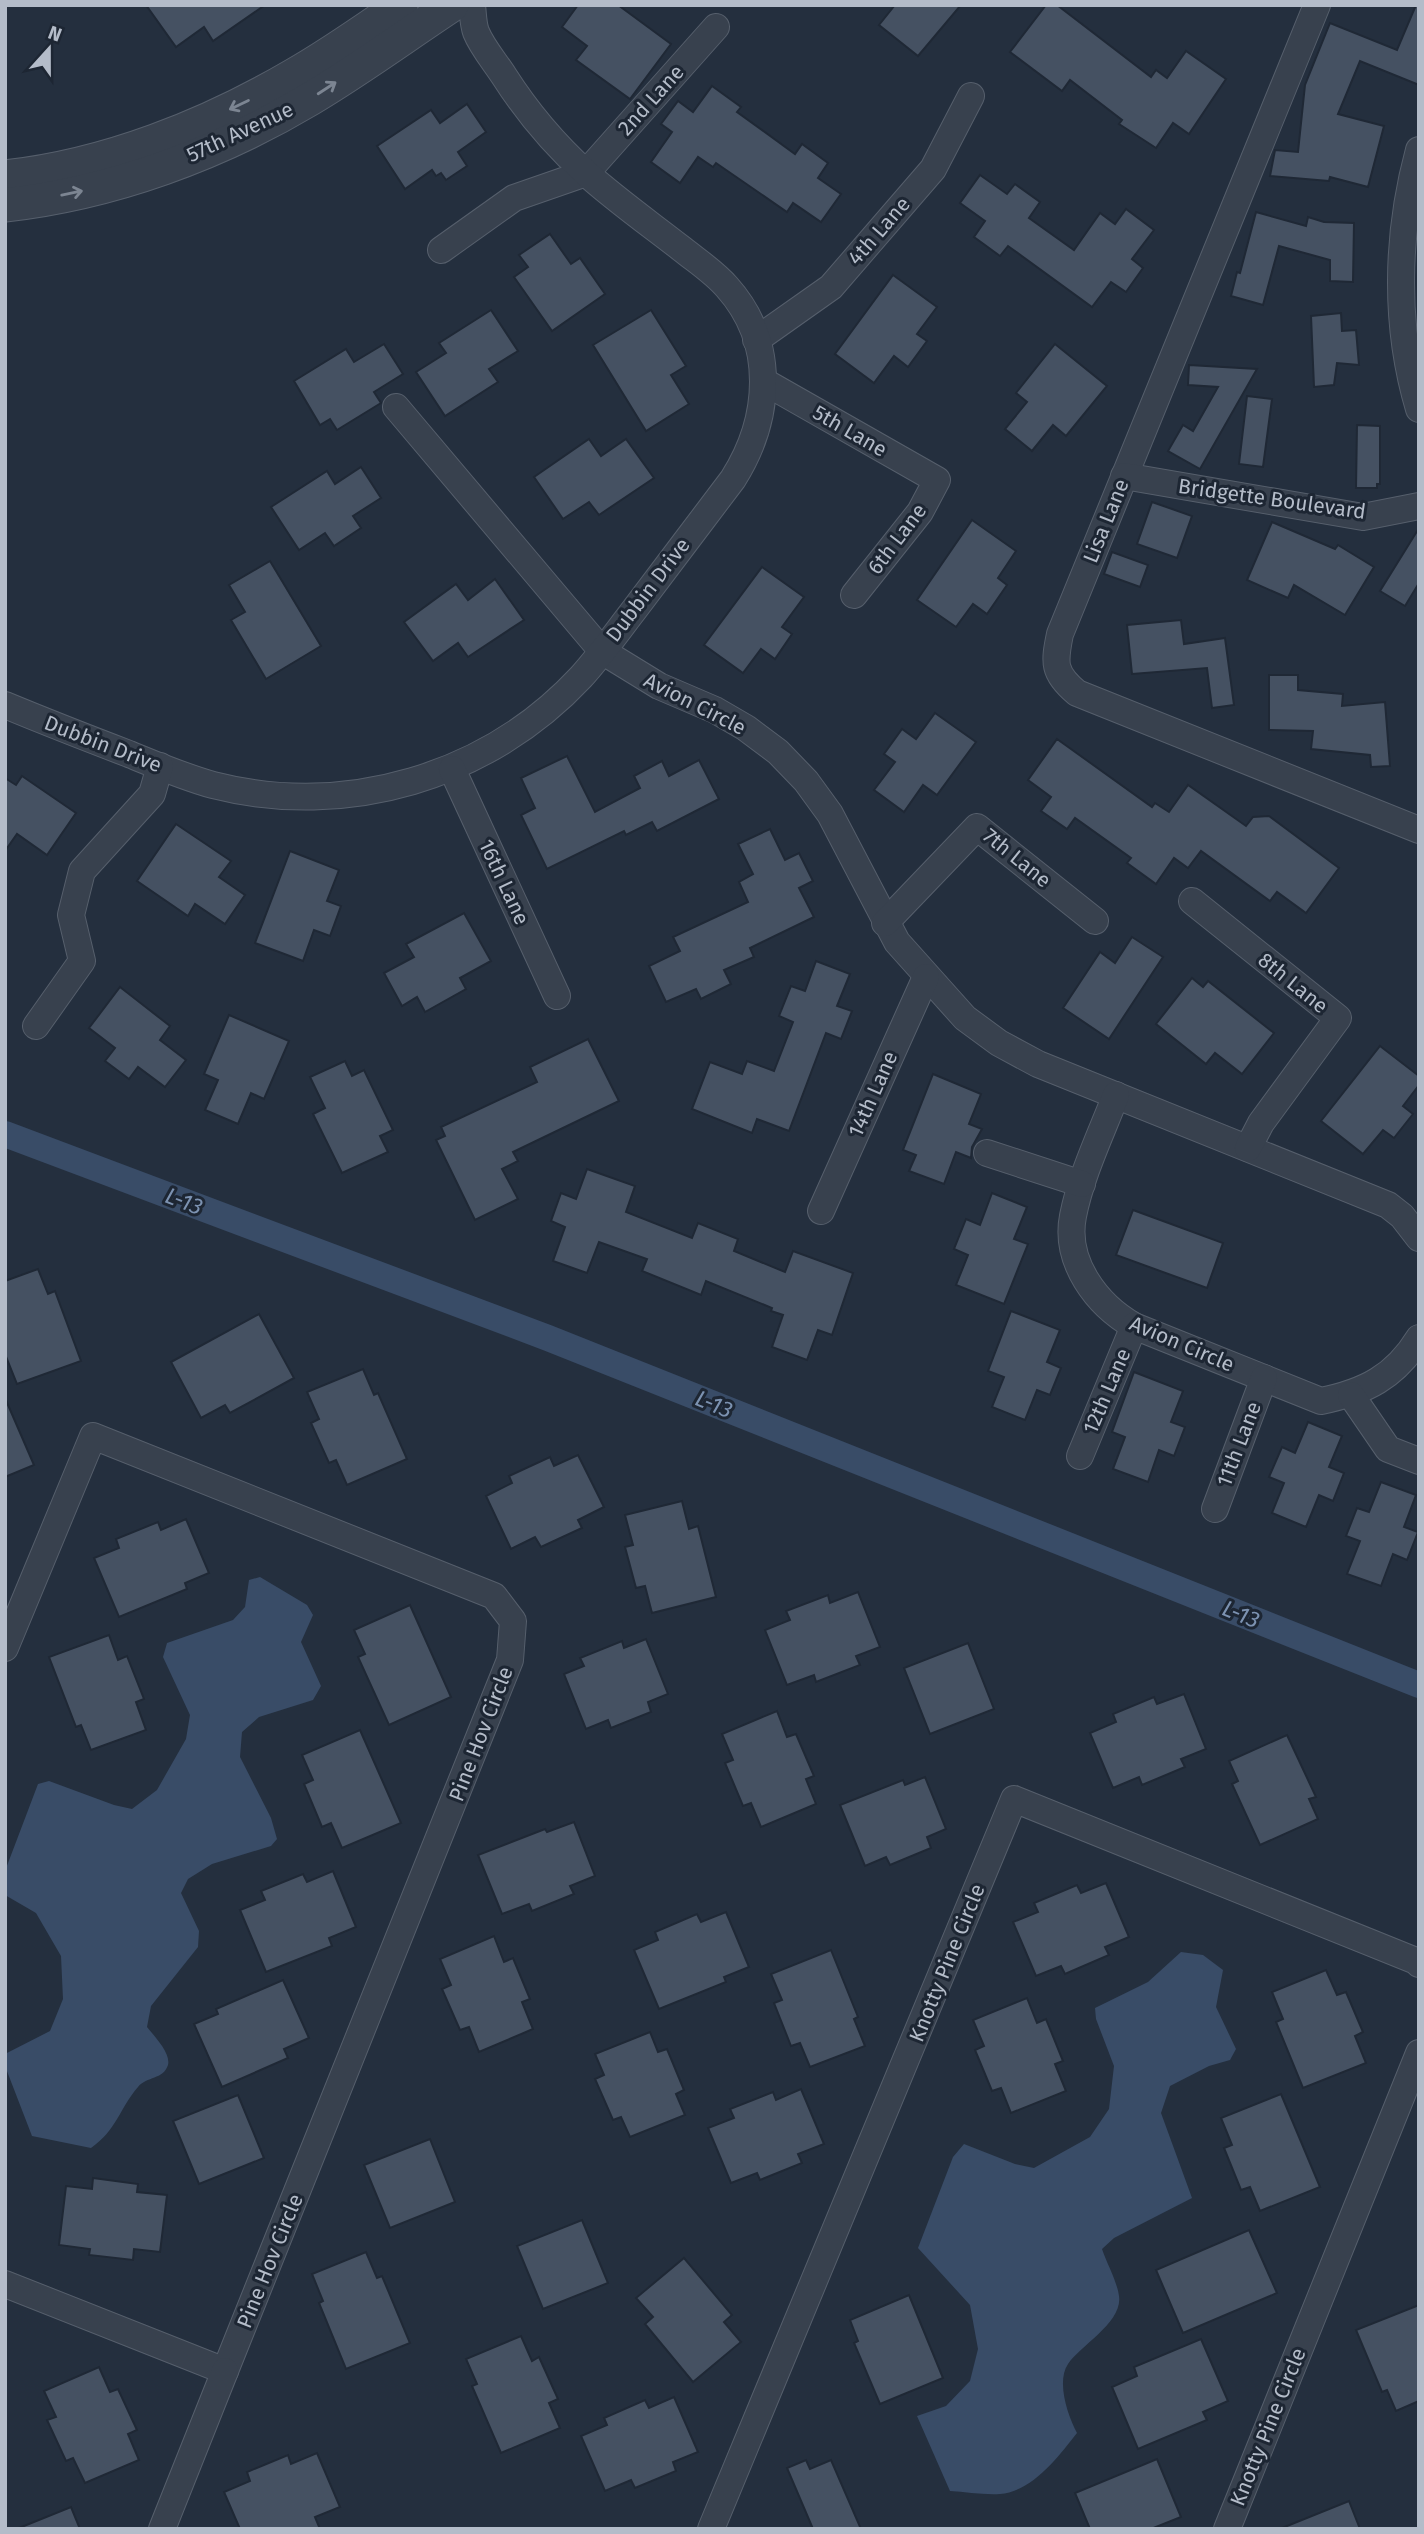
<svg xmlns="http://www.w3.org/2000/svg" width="1424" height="2534" font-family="'Fira Sans',sans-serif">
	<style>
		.water { fill: #394c67 }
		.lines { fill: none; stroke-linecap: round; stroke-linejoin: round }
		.canal { stroke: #394c67; stroke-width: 26 }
		.building { fill: #455162; stroke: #1f2835; stroke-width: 2 }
		.minor-casing { stroke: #565f6c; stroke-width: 28 }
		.tertiary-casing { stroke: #565f6c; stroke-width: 35 }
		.minor { stroke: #38414e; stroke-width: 26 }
		.tertiary { stroke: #38414e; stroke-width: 33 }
		.oneway { stroke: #7c8592 }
		.labels { text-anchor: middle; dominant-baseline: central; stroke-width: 6; stroke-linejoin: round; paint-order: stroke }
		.street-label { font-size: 21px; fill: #b4bcc9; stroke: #1d2633 }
		.water-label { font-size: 23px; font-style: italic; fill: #7c92b1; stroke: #1d2633 }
	</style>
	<rect width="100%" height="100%" fill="#242f3e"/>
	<g class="water">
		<path d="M260,1577L307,1605L313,1615L301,1642L321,1686L313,1700L259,1717L242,1732L240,1757L271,1818L277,1839L271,1846L212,1864L188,1879L181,1893L199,1931L198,1947L151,2006L147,2027C154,2036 171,2053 168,2065C163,2080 147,2076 138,2087C119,2109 117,2130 91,2148L32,2136L5,2066V2054L50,2031L63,1999L61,1956L36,1913L5,1895V1871L38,1784L49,1781L114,1805L132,1809L157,1790L186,1739L190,1715L163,1657L167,1643L233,1620L245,1607L249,1580Z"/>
		<path d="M1181,1952L1203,1955L1223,1970L1216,2007L1236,2049L1230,2060L1209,2066L1170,2086L1161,2113L1192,2198L1114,2238L1102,2249C1107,2264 1117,2281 1119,2296C1123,2322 1081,2345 1068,2364C1056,2382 1068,2416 1077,2433C1058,2457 1033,2491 1000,2494C984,2495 966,2492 950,2491L917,2416L946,2406L970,2381L978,2349L970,2305L918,2248L953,2157L964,2144L1015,2164L1034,2168L1090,2137L1109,2109L1114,2066L1096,2019L1095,2008L1148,1982Z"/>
	</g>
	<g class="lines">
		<polyline class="canal" points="5,1134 548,1338 1419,1685"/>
	</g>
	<g class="building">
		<polygon points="146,5 265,5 213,41 204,27 176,47"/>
		<polygon points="578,5 618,5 671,44 630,99 576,60 587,46 562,27"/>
		<polygon points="895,5 961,5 918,56 879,25"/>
		<polygon points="1046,5 1057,5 1151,77 1156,70 1167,78 1186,51 1226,79 1189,134 1173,123 1156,148 1119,124 1122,120 1070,80 1062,91 1010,52"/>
		<polygon points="1416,5 1419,5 1419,85 1360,61 1338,114 1384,126 1368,187 1330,177 1329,181 1270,176 1275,150 1298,152 1305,85 1330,23 1397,50"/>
		<polygon points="712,86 741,107 737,112 795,154 802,144 828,163 818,178 841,194 821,222 793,203 787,212 716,163 713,167 698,157 680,183 651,162 672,132 661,124 678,101 693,112"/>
		<polygon points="467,104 486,132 458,152 467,166 446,180 441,173 436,176 432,170 405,189 377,146 431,110 440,123"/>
		<polygon points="980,175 1007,194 1015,184 1040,202 1029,218 1074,250 1100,213 1115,224 1126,209 1154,230 1132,259 1143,268 1126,292 1111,282 1092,307 1008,246 1000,256 974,237 985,221 960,203"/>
		<polygon points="1256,212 1306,226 1308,217 1324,222 1354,223 1353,282 1330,281 1330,260 1279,246 1263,305 1231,296 1237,272 1240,273"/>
		<polygon points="550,234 571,264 580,258 605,294 552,331 514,277 528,267 519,255"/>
		<polygon points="893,275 937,307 917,334 927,341 908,367 894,356 874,383 835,354"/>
		<polygon points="491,310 518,351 489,369 498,382 445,416 416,372 446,353 439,343"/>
		<polygon points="651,310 686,366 671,375 689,404 646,431 593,345"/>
		<polygon points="1341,313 1342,331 1356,330 1359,365 1337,363 1334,385 1314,387 1311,316"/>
		<polygon points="384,344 403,374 374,392 381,403 337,430 330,419 320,425 294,381 346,349 354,362"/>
		<polygon points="1055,344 1107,386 1066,436 1053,425 1032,451 1005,429 1027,402 1016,393"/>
		<polygon points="1189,365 1257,369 1200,469 1168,451 1183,425 1193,431 1218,387 1188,385"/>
		<polygon points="1247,396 1272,399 1263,467 1239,464"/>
		<polygon points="1357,425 1380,426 1380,484 1377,484 1377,488 1356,488"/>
		<polygon points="589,439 601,456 626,439 654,478 599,515 589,502 563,519 534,477"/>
		<polygon points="361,467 381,498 353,516 361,528 334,546 325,533 299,550 271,507 327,471 335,484"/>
		<polygon points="1152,502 1192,516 1177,558 1137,544"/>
		<polygon points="972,520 1016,551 998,578 1007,585 987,614 973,604 956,627 917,600"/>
		<polygon points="1272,522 1335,549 1338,545 1374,567 1345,615 1294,585 1288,598 1247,580"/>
		<polygon points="1419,528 1419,583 1405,606 1380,591"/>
		<polygon points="1112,552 1148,565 1140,587 1104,574"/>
		<polygon points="270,561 321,646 266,679 231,620 245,612 229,585"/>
		<polygon points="762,567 804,597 782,627 792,634 775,659 761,649 743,673 704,645"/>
		<polygon points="495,579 524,620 468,657 458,643 433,661 404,622 456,584 468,600"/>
		<polygon points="1181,620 1184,644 1225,638 1234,705 1212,708 1207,668 1132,674 1127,625"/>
		<polygon points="1269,675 1298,675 1298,690 1343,694 1342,706 1385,702 1390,766 1371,767 1370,755 1311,749 1313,731 1269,730"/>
		<polygon points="935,713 976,742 937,795 923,785 904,812 874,790 895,762 884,754 902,729 916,739"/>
		<polygon points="1057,739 1152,807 1155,803 1169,812 1188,785 1246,826 1253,817 1269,816 1339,868 1306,913 1277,892 1270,901 1201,851 1188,868 1174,858 1156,884 1127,863 1131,858 1075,818 1067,829 1041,811 1051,797 1028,780"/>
		<polygon points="567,756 595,812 640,788 634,776 662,761 669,776 699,760 719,799 657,831 652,822 626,835 624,831 547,869 521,815 535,808 521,778"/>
		<polygon points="22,776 76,813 47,855 17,834 5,851 5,778 16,785"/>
		<polygon points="176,824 231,861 219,877 245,895 225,924 195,904 188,916 137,881"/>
		<polygon points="770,829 785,860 799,853 813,881 799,888 814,917 750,948 754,957 724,970 731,984 701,999 696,989 666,1002 649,966 680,951 673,937 748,902 739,882 753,874 738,844"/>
		<polygon points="290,851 339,870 327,901 341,906 330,936 314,930 303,961 255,943"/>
		<polygon points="464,913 491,961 460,978 466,989 425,1012 417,997 402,1006 384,973 414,957 406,944"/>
		<polygon points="1132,937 1163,957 1109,1039 1063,1008 1100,952 1115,963"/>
		<polygon points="816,961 850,974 837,1006 852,1011 841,1039 826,1033 789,1131 757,1119 752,1133 692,1109 710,1062 742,1074 747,1061 774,1071 793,1022 779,1016 791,986 805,991"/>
		<polygon points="1192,978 1203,987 1208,981 1274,1033 1242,1074 1215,1053 1206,1064 1156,1024"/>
		<polygon points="120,987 170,1026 160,1040 186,1060 165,1087 138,1067 129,1079 105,1061 115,1048 89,1028"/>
		<polygon points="229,1015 289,1041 264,1099 251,1093 238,1124 205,1110 218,1080 204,1074"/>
		<polygon points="588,1039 619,1101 513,1152 518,1161 502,1169 518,1199 475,1220 436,1140 445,1136 441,1127 537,1082 530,1067"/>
		<polygon points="1380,1046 1419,1076 1419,1085 1403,1106 1413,1114 1394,1138 1383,1130 1363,1154 1321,1121"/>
		<polygon points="345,1061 352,1076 364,1070 393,1130 380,1136 388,1152 342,1173 313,1114 325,1108 310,1077"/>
		<polygon points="933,1074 981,1094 969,1124 982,1129 972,1147 971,1158 956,1152 944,1184 909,1171 916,1155 903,1150"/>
		<polygon points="587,1169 635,1186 626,1212 692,1238 698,1223 738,1239 734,1251 785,1272 793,1251 853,1273 832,1335 818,1330 807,1360 772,1347 783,1315 771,1311 772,1308 706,1281 701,1295 642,1271 647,1259 599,1242 587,1273 553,1261 565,1227 551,1221 561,1193 576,1199"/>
		<polygon points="992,1193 1027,1207 1014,1239 1028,1244 1004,1304 956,1285 968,1255 954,1249 966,1219 980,1225"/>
		<polygon points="1133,1210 1223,1243 1207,1288 1116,1255"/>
		<polygon points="38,1269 48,1294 55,1291 81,1361 17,1384 5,1354 5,1281"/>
		<polygon points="1011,1311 1060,1330 1047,1362 1061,1368 1050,1395 1037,1390 1025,1420 992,1407 1004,1377 988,1371"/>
		<polygon points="259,1314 294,1378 230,1413 225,1405 201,1418 171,1362"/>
		<polygon points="363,1369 374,1395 378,1393 407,1459 347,1485 336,1460 329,1463 311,1423 319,1419 307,1392"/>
		<polygon points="1134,1372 1183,1391 1171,1422 1185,1427 1174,1456 1159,1450 1148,1482 1113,1469 1125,1437 1112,1432"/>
		<polygon points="5,1398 34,1465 5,1477"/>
		<polygon points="1308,1422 1342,1436 1329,1467 1344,1473 1333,1501 1319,1495 1306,1527 1272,1513 1284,1483 1269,1477 1282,1447 1295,1453"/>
		<polygon points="578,1455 604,1507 578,1520 582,1528 541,1547 535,1537 511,1549 486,1496 512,1483 509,1476 550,1457 554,1466"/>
		<polygon points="1381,1482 1416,1495 1404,1527 1418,1532 1407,1560 1393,1554 1381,1586 1347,1574 1360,1541 1346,1536 1357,1508 1369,1512"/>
		<polygon points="682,1501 689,1529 698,1526 716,1597 652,1613 645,1586 636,1588 625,1547 633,1545 625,1515"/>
		<polygon points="186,1519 209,1573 185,1583 187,1589 119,1617 94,1558 119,1548 116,1539 158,1522 161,1530"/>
		<polygon points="858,1592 880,1647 856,1656 860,1665 816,1682 814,1675 787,1685 765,1630 790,1620 786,1611 828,1595 830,1603"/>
		<polygon points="410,1605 451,1697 389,1725 358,1657 365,1654 354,1630"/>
		<polygon points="109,1635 118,1660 127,1656 144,1699 136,1702 146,1730 91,1750 81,1725 76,1727 49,1657"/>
		<polygon points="646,1639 668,1694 648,1702 651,1712 611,1728 608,1720 586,1729 564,1674 584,1666 580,1658 622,1641 624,1648"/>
		<polygon points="968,1643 994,1709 930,1734 904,1668"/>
		<polygon points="1184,1694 1206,1749 1181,1759 1185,1767 1142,1785 1139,1777 1113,1788 1090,1733 1116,1722 1113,1714 1154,1697 1157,1704"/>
		<polygon points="777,1711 787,1737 796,1734 814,1776 806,1779 816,1804 761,1827 751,1803 743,1806 725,1763 733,1760 722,1734"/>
		<polygon points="360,1730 401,1823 342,1848 331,1823 322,1827 304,1784 313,1780 302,1755"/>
		<polygon points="1287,1735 1316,1797 1309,1799 1318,1819 1260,1845 1232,1784 1238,1781 1229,1761"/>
		<polygon points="925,1777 946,1829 927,1837 931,1848 890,1865 886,1857 865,1866 840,1805 903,1780 905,1785"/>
		<polygon points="574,1822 595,1876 570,1886 574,1894 532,1911 529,1904 502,1914 478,1855 545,1829 547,1832"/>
		<polygon points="333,1871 356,1927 329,1938 332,1946 266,1972 240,1910 265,1900 261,1891 303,1874 307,1882"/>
		<polygon points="1106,1883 1129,1937 1105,1947 1109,1955 1065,1974 1061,1966 1036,1976 1013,1922 1038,1912 1034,1903 1077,1885 1081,1893"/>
		<polygon points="726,1912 749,1967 724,1977 726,1982 659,2009 634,1950 658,1940 655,1932 697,1914 701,1922"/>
		<polygon points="494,1936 504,1962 513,1958 530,1999 522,2002 533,2029 479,2052 469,2027 460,2030 442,1989 451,1985 440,1959"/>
		<polygon points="831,1950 858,2017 854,2019 865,2046 810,2067 800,2043 791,2046 774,2003 782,2000 771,1974"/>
		<polygon points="1326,1970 1337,1995 1346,1992 1363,2032 1355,2036 1366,2063 1303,2088 1276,2022 1283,2019 1272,1992"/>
		<polygon points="283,1980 309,2038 284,2049 288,2058 222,2087 194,2024 218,2014 216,2009"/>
		<polygon points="1027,1998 1037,2023 1046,2019 1063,2061 1055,2064 1066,2091 1011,2113 1001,2088 992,2091 975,2050 984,2046 973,2020"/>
		<polygon points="650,2032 658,2052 667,2049 684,2090 676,2094 685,2115 630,2137 621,2117 613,2120 595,2079 604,2075 595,2054"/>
		<polygon points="801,2089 824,2144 798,2154 802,2163 760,2180 757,2173 731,2183 708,2128 734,2118 730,2109 773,2092 776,2100"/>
		<polygon points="1281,2094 1320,2187 1260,2211 1250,2187 1241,2190 1224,2148 1232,2145 1221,2118"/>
		<polygon points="238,2095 264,2158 199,2184 173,2121"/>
		<polygon points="430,2139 455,2202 390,2228 364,2165"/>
		<polygon points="93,2178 138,2184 137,2192 167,2195 160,2252 134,2249 133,2260 89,2255 90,2249 59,2245 66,2186 92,2189"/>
		<polygon points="582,2220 608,2283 543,2309 517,2246"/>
		<polygon points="1249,2230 1277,2293 1183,2333 1156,2270"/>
		<polygon points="366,2252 377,2278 382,2276 410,2343 346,2369 319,2303 323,2301 312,2274"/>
		<polygon points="684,2258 732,2315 724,2322 741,2342 693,2382 645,2324 653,2317 636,2298"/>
		<polygon points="909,2295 943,2378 880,2404 854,2343 858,2341 850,2320"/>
		<polygon points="1419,2305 1419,2401 1396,2411 1387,2390 1382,2392 1356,2330"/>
		<polygon points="521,2336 532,2361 539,2357 558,2399 549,2403 560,2428 501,2453 472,2386 477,2384 466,2359"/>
		<polygon points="1201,2339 1228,2401 1203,2412 1207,2420 1138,2449 1112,2387 1137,2376 1134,2367"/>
		<polygon points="99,2367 110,2392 118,2389 137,2430 128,2434 139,2460 85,2483 73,2458 66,2461 47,2420 56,2417 44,2391"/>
		<polygon points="674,2397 698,2452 673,2462 676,2471 635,2488 631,2480 605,2491 581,2436 607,2425 604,2418 645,2400 649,2408"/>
		<polygon points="317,2453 340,2507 315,2517 320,2529 240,2529 224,2492 250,2481 247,2472 288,2455 291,2464"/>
		<polygon points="1157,2459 1181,2517 1151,2529 1090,2529 1075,2493"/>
		<polygon points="806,2460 810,2469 831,2460 861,2529 813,2529 787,2468"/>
		<polygon points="1349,2501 1360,2529 1282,2529 1282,2528"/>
		<polygon points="71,2507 80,2529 19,2529 19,2528"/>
	</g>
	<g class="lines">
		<defs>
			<g id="minor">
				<path d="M1317,5L1060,634C1054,663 1053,673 1077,693L1419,830"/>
				<path d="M1419,150C1396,235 1394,325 1419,409"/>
				<polyline points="441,250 514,198 586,173 716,27"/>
				<polyline points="756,340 831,287 933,169 971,96"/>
				<polyline points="763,381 937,480 920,512 854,595"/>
				<polyline points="396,407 602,651 659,686 715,710 746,728 778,752 806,781 830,814 897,942 965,1018 999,1043 1038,1064 1388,1205 1402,1216 1419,1238"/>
				<polyline points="1124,476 1363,517 1419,506"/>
				<path d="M5,705C46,722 87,738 129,754C156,765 184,777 213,785C346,819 488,777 581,677C600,656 617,632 634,610C667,566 700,523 733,479C771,419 777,343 727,287C714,272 697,261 682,249C650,224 616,200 586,173C555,145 527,112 504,76C495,62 482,47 476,32C473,24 473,13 472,5"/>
				<polyline points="452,769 557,996"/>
				<polyline points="1192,901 1338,1018 1261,1123 1248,1148"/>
				<polyline points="885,923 977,827 1095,921"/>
				<polyline points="36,1026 82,961 71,915 82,871 152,794 160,766"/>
				<path d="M1116,1095C1101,1134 1081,1175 1073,1216C1064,1262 1097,1305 1134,1326L1321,1401C1365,1392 1395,1377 1419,1338"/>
				<polyline points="987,1153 1082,1184"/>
				<polyline points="821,1211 926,977"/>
				<polyline points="1351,1395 1388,1449 1419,1461"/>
				<polyline points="1080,1456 1134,1326"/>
				<polyline points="1215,1509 1264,1378"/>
				<polyline points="5,1648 93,1436 494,1596 513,1621 510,1660 225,2371 5,2284"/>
				<polyline points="162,2529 225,2371"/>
				<polyline points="711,2529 1014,1799 1416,1961 1419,1964"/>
				<polyline points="1227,2529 1419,2053"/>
			</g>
			<g id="tertiary">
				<path d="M5,177C106,166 207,126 294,75C331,54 366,29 401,5"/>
				<path d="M5,205C112,193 218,154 310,99C359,70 405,36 452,5"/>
			</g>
		</defs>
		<use href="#minor" class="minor-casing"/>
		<use href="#tertiary" class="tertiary-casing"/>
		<use href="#minor" class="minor"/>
		<use href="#tertiary" class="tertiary"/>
	</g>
	<defs><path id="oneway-shaft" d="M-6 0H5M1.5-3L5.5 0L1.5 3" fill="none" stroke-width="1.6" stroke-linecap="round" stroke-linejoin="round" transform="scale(1.75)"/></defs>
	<g class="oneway">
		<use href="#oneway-shaft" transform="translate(327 88) rotate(-33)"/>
		<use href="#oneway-shaft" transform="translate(239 105) rotate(154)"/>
		<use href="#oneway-shaft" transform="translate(72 193) rotate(-12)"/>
	</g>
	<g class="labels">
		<g class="street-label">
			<text transform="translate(651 100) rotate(-48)">2nd Lane</text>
			<text transform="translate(240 132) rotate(-25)">57th Avenue</text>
			<text transform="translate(879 231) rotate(-49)">4th Lane</text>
			<text transform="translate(850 431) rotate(30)">5th Lane</text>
			<text transform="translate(1272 499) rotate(8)">Bridgette Boulevard</text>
			<text transform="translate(1106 521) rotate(-68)">Lisa Lane</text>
			<text transform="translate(897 539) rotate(-53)">6th Lane</text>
			<text transform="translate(648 590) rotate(-53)">Dubbin Drive</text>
			<text transform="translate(695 704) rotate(27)">Avion Circle</text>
			<text transform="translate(103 744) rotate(21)">Dubbin Drive</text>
			<text transform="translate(1017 858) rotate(39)">7th Lane</text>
			<text transform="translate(504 882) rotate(65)">16th Lane</text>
			<text transform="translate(1293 983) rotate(39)">8th Lane</text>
			<text transform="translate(873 1094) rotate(-66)">14th Lane</text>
			<text transform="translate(1182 1344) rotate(23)">Avion Circle</text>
			<text transform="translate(1107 1391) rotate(-67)">12th Lane</text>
			<text transform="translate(1239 1444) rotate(-69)">11th Lane</text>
			<text transform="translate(481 1734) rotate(-69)">Pine Hov Circle</text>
			<text transform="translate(947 1963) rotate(-68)">Knotty Pine Circle</text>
			<text transform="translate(270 2261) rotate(-68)">Pine Hov Circle</text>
			<text transform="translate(1268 2427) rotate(-68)">Knotty Pine Circle</text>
		</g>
		<g class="water-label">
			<text transform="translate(184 1201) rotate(21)">L-13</text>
			<text transform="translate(714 1404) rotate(22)">L-13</text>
			<text transform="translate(1241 1614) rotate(22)">L-13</text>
		</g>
	</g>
	<rect width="1424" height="2534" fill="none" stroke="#b4bcc9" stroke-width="14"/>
	<g transform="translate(49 49) rotate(21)" stroke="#1d2633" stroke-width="5" paint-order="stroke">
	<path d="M0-5L12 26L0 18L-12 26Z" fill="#b4bcc9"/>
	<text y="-10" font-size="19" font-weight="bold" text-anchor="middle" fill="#b4bcc9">N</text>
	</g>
</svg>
